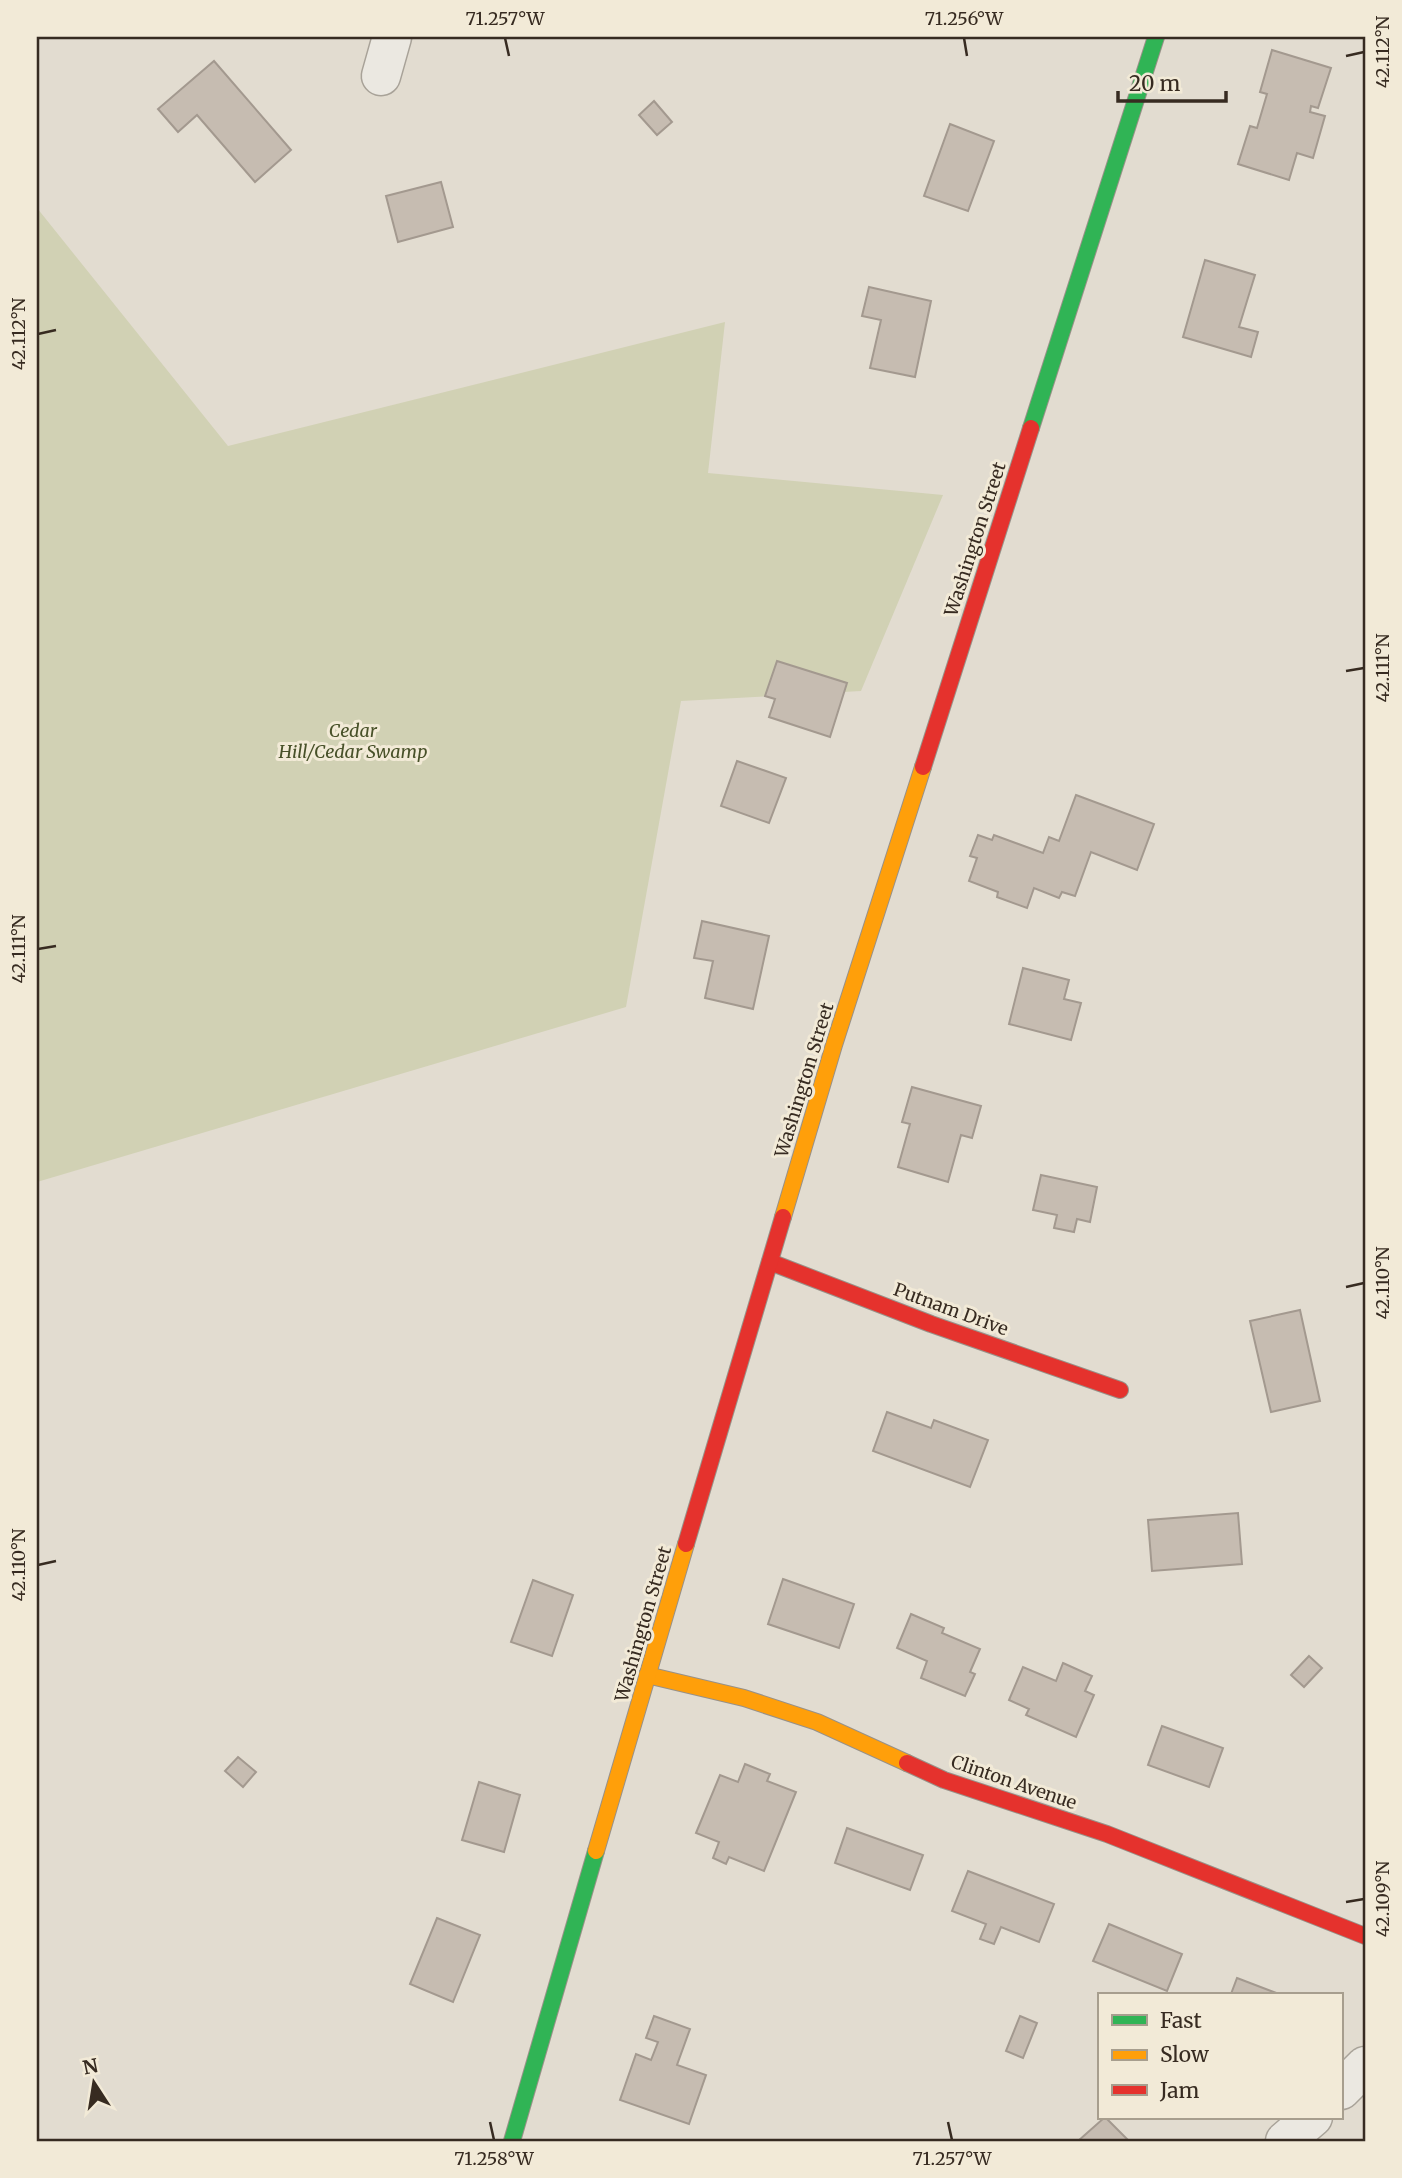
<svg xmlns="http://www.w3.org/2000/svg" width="1402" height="2178" font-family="Merriweather,serif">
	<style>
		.green { fill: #d1d1b4 }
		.building { fill: #c6bcb1; stroke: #a3998f; stroke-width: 2 }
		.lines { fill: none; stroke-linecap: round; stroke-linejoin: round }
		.street-casing { stroke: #a8a298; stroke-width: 41 }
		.fast-casing { stroke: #989188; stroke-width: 18 }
		.slow-casing { stroke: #989188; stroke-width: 18 }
		.jam-casing { stroke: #989188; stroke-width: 18 }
		.street { stroke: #ebe8e1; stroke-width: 38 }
		.fast { stroke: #30b455; stroke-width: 16 }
		.slow { stroke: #ff9f0a; stroke-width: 16 }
		.jam { stroke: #e5322d; stroke-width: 16 }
		.ticks { fill: none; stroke: #372b21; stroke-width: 2.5 }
		.labels { text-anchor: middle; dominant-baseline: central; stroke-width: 6; stroke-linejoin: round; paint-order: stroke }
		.street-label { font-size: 18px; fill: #372b21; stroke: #f2ead7 }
		.park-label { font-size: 18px; font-style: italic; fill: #485129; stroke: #f2ead7 }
		.neatline { fill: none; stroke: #372b21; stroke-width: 2.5 }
		.ticks-label { font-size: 18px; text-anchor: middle; fill: #372b21 }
	</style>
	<rect width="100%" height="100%" fill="#e2dcd0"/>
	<polygon class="green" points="37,208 228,446 725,322 708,473 943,495 861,691 681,701 626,1007 37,1182"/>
	<g class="building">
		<polygon points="1272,50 1331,68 1318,108 1311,106 1310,112 1325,116 1313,158 1297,153 1289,180 1238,164 1250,126 1257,128 1267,94 1260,92"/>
		<polygon points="214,61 291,150 255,182 197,115 178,132 158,109"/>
		<polygon points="654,101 672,122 657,135 639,115"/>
		<polygon points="950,124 994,141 968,211 924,196"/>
		<polygon points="441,182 453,227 398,242 386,196"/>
		<polygon points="1205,260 1255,275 1239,327 1258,332 1251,357 1183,337"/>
		<polygon points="869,287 931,301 915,377 870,368 881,320 862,316"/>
		<polygon points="777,661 847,683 830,737 769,717 775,699 765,696"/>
		<polygon points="737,761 786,778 769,823 721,806"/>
		<polygon points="1076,795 1154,824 1137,870 1091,852 1075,896 1062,892 1059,898 1034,888 1027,908 997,897 998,892 969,881 977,858 970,856 978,835 992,840 994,835 1043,853 1049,837 1059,841"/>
		<polygon points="702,921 769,936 753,1009 705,998 713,961 694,958"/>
		<polygon points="1023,968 1069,980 1064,999 1081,1003 1071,1040 1009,1024"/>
		<polygon points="912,1087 981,1106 972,1138 961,1135 948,1182 898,1167 910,1124 902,1122"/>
		<polygon points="1041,1175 1097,1187 1090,1222 1077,1219 1074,1232 1054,1228 1057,1215 1033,1210"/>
		<polygon points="1300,1310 1320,1401 1271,1412 1250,1321"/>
		<polygon points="887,1412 931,1428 934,1420 988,1440 970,1487 873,1451"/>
		<polygon points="1238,1513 1242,1564 1152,1571 1148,1520"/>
		<polygon points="783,1579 854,1604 839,1648 768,1624"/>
		<polygon points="533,1580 573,1595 552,1656 511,1642"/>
		<polygon points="911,1614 944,1628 942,1633 980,1649 970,1672 975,1674 965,1696 921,1678 927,1661 897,1648"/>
		<polygon points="1309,1656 1322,1668 1304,1687 1291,1675"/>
		<polygon points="1063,1663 1092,1676 1085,1691 1094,1695 1076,1737 1026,1715 1029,1709 1009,1700 1023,1667 1056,1681"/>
		<polygon points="1162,1726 1223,1748 1209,1787 1148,1765"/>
		<polygon points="238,1757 256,1772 243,1787 225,1771"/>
		<polygon points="745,1764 770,1774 767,1781 796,1792 764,1871 729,1857 726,1864 713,1858 719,1842 696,1833 720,1775 738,1782"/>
		<polygon points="479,1782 520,1795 504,1852 462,1840"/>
		<polygon points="847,1828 923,1855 910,1890 835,1863"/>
		<polygon points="968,1871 1054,1904 1039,1942 1001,1927 994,1944 980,1939 986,1924 952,1911"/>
		<polygon points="437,1918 480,1935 453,2002 410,1984"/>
		<polygon points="1109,1924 1182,1954 1167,1991 1093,1961"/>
		<polygon points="1237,1978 1279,1994 1231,1994"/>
		<polygon points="654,2016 690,2029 677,2065 706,2075 689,2124 620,2100 636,2054 651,2060 658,2042 646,2038"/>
		<polygon points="1020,2016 1037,2023 1023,2058 1006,2051"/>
		<polygon points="1105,2117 1129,2141 1078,2141"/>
	</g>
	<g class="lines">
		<defs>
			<g id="street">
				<polyline points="381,76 392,37"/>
				<polyline points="1341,2090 1365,2066"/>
				<polyline points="1285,2141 1313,2117"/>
			</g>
			<g id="fast">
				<polyline points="1031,428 1156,37"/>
				<polyline points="512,2141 596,1851"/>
			</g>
			<g id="slow">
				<polyline points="783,1217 834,1045 923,767"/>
				<polyline points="647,1675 744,1698 817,1722 907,1763"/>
				<polyline points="596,1851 686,1544"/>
			</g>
			<g id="jam">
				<polyline points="923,767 1031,428"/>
				<polyline points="770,1262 931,1324 1120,1390"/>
				<polyline points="686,1544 783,1217"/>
				<polyline points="907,1763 944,1780 1107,1834 1365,1936"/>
			</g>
		</defs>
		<use href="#street" class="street-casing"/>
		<use href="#fast" class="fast-casing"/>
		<use href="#slow" class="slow-casing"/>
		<use href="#jam" class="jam-casing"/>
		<use href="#street" class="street"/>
		<use href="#fast" class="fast"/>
		<use href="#slow" class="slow"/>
		<use href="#jam" class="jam"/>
	</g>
	<path class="ticks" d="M505,38L509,56M964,38L967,56M1346,56L1364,52M38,334L56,330M1346,671L1364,668M38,949L56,946M1346,1287L1364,1283M38,1565L56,1561M1346,1902L1364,1899M490,2122L494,2140M948,2122L952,2140"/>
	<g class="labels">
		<g class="street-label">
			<text transform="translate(975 539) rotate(-72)">Washington Street</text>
			<text transform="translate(804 1080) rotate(-73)">Washington Street</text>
			<text transform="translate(951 1309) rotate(20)">Putnam Drive</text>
			<text transform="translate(643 1624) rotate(-74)">Washington Street</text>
			<text transform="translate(1014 1782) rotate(19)">Clinton Avenue</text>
		</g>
		<g class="park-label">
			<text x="353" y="730">Cedar<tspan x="353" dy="21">Hill/Cedar Swamp</tspan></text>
		</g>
	</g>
	<rect width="1402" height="2178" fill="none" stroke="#f2ead7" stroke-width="77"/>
	<rect x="1098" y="1993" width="245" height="126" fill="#f2ead7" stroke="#a79e8e" stroke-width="2"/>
	<rect x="1112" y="2015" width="35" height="10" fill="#30b455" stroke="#a79e8e" stroke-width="2"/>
	<text x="1160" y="2028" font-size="21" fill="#372b21">Fast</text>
	<rect x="1112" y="2050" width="35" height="10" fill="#ff9f0a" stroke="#a79e8e" stroke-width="2"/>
	<text x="1160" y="2062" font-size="21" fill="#372b21">Slow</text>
	<rect x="1112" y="2085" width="35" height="10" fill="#e5322d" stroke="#a79e8e" stroke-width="2"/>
	<text x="1160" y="2098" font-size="21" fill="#372b21">Jam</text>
	<g transform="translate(94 2083) rotate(348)" stroke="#f2ead7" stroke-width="5" paint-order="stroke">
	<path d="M0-5L12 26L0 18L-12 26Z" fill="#372b21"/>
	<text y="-10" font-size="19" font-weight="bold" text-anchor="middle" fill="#372b21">N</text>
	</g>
	<path d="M1118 91v10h108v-10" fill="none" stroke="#372b21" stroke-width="3.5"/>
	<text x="1129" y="91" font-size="21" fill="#372b21" stroke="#f2ead7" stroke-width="5" paint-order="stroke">20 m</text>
	<rect x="38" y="38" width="1326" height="2102" class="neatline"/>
	<g class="ticks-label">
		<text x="505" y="25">71.257°W</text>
		<text x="964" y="25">71.256°W</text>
		<text transform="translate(1383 52) rotate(-90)" y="6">42.112°N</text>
		<text transform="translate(19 334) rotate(-90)" y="6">42.112°N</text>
		<text transform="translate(1383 668) rotate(-90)" y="6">42.111°N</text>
		<text transform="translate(19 949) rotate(-90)" y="6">42.111°N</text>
		<text transform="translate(1383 1283) rotate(-90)" y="6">42.110°N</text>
		<text transform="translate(19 1565) rotate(-90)" y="6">42.110°N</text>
		<text transform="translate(1383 1899) rotate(-90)" y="6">42.109°N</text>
		<text x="494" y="2165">71.258°W</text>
		<text x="952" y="2165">71.257°W</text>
	</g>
</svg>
